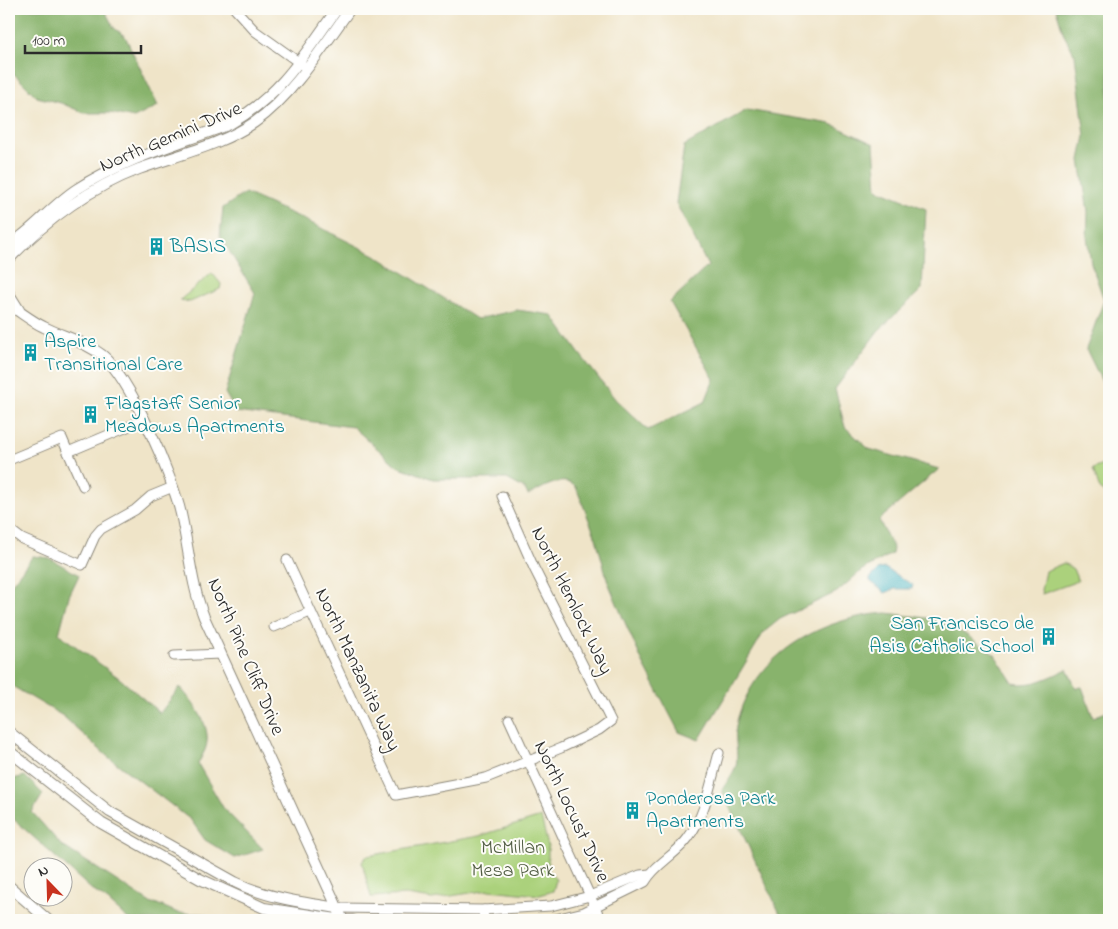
<svg xmlns="http://www.w3.org/2000/svg" width="1118" height="929" font-family="'Indie Flower',sans-serif">
	<style>
		.green { fill: #abd17c; stroke: #6b7e54 }
		.forest { fill: #88b36c; stroke: #5a6f4c }
		.water { fill: #43b1c0; stroke: #376e76 }
		.lines { fill: none; stroke-linecap: round; stroke-linejoin: round }
		.minor-casing { stroke: #8d887a; stroke-width: 11 }
		.tertiary-casing { stroke: #8d887a; stroke-width: 12 }
		.minor { stroke: #fff; stroke-width: 9 }
		.tertiary { stroke: #fff; stroke-width: 10 }
		.labels { text-anchor: middle; dominant-baseline: central; stroke-width: 4; stroke-linejoin: round; paint-order: stroke }
		.street-label { font-size: 20px; fill: #2b2b2b; stroke: #fdfcf7 }
		.culture-label { font-size: 20px; fill: #0d838f; stroke: #fdfcf7; text-anchor: start }
		.park-label { font-size: 20px; fill: #515d43; stroke: #fdfcf7 }
	</style>
	<rect width="100%" height="100%" fill="#fdfcf7"/>
	<filter id="ink" filterUnits="userSpaceOnUse"><feTurbulence type="fractalNoise" baseFrequency=".02" numOctaves="2"/><feDisplacementMap in="SourceGraphic" scale="10" xChannelSelector="R" yChannelSelector="G"/><feConvolveMatrix kernelMatrix="1 2 1 2 8 2 1 2 1" color-interpolation-filters="sRGB"/></filter>
	<filter id="wash" filterUnits="userSpaceOnUse"><feTurbulence type="fractalNoise" baseFrequency=".0096" numOctaves="4" result="noise"/><feDisplacementMap in="SourceGraphic" scale="20" xChannelSelector="R" yChannelSelector="G"/><feGaussianBlur stdDeviation="1.12" result="paint"/><feColorMatrix in="noise" values="0 0 0 0 0 0 0 0 0 0 0 0 0 0 0 0 0 1.4 0 .05"/><feComposite in="paint" operator="in"/></filter>
	<g filter="url(#wash)">
		<rect width="100%" height="100%" fill="#efe4c8"/>
		<g class="green">
			<polygon points="212,273 221,284 220,289 190,302 180,300"/>
			<polygon points="1109,462 1109,500 1099,487 1093,469"/>
			<polygon points="1064,563 1073,569 1078,581 1042,594 1041,590 1045,571"/>
			<polygon points="541,817 548,846 548,869 556,880 553,891 540,895 489,890 432,899 406,895 371,897 362,862 367,856 479,836"/>
		</g>
		<g class="forest">
			<polygon points="9,9 104,9 114,28 125,36 158,106 134,118 110,113 84,113 61,103 37,97 9,69"/>
			<polygon points="1056,9 1109,9 1109,396 1086,349 1104,300 1091,263 1087,237 1088,212 1080,160 1085,136 1075,55 1064,35"/>
			<path d="M747,110L831,124L874,144L877,189L926,209L922,289L878,331L835,389L845,427L869,449L939,469L879,520L893,548L892,554L862,570L837,592L780,619L764,632L699,740L679,732L643,663L623,618L608,582L596,538L576,487C562,474 544,488 528,495L525,489L507,479H433L397,466L353,427L236,412L225,393L255,293L220,236L223,208L245,193L299,217L375,255L477,319L517,310L552,315L579,353L616,400L648,430L705,402L714,379L670,302L708,266L676,203L684,146Z"/>
			<path d="M33,556L49,558L79,575L69,596L59,634L119,678L160,713L180,687C193,703 214,727 205,750C203,755 200,759 198,764L224,809L263,849L235,858L205,840L191,820L107,756L63,716L12,686L9,679V582L12,583Z"/>
			<path d="M887,613L935,619L965,634L995,655L1013,683C1031,687 1051,677 1067,669L1076,688L1082,687L1093,717L1109,711V920H783L722,790C726,783 733,774 736,766C739,753 733,737 737,721C755,654 822,617 887,613Z"/>
			<polygon points="25,776 43,794 32,812 61,845 152,904 155,903 178,913 203,914 218,920 129,920 108,901 91,889 9,815 9,780"/>
		</g>
		<polygon class="water" points="885,568 913,585 912,589 895,589 885,593 870,581 870,578 879,569"/>
	</g>
	<g filter="url(#ink)">
		<g class="lines">
			<defs>
				<g id="minor">
					<polyline points="235,9 255,31 304,66"/>
					<polyline points="68,452 83,486"/>
					<polyline points="9,460 62,438 68,452 144,420"/>
					<polyline points="9,529 22,539 82,565 95,536 101,529 135,510 151,496 173,487"/>
					<polyline points="287,560 396,795 486,778 561,748 599,730 611,721 534,568 502,496"/>
					<polyline points="274,627 310,612"/>
					<polyline points="174,656 220,654"/>
					<polyline points="509,719 601,920"/>
					<polyline points="338,908 483,910 551,906 590,896 640,875 650,874"/>
					<polyline points="343,920 353,920"/>
					<polyline points="483,920 484,910"/>
					<path d="M551,920L584,912L645,882C655,864 676,855 688,838C706,814 711,781 719,753"/>
				</g>
				<g id="tertiary">
					<path d="M9,245C34,230 52,205 77,189C123,159 179,144 230,124C281,95 304,55 337,9"/>
					<path d="M9,259C45,221 90,188 139,169C177,155 222,145 255,122C292,96 324,45 350,9"/>
					<polyline points="9,294 19,310"/>
					<path d="M9,305C21,312 31,321 44,327C64,337 84,341 102,355C130,377 173,478 181,514C189,549 191,584 204,617L343,920L264,908L200,879L101,823L9,751"/>
					<path d="M9,732L110,812L235,882C267,898 304,903 338,908"/>
					<polyline points="9,886 48,920"/>
				</g>
			</defs>
			<use href="#minor" class="minor-casing"/>
			<use href="#tertiary" class="tertiary-casing"/>
			<use href="#minor" class="minor"/>
			<use href="#tertiary" class="tertiary"/>
		</g>
	</g>
	<defs>
		<symbol id="building-bare" viewBox="-9 -9 18 18"><path d="M-4-6H4V6H1V3H-1V6H-4ZM-2.5-4.3h1.7v1.8h-1.7ZM.8-4.3h1.7v1.8H.8ZM-2.5-1h1.7V.8h-1.7ZM.8-1h1.7V.8H.8Z" fill="#0f9aa8" stroke="#fdfcf7" stroke-width="2.5" paint-order="stroke"/></symbol>
	</defs>
	<g fill-rule="evenodd">
		<use href="#building-bare" x="144" y="234" width="25" height="25"/>
		<use href="#building-bare" x="18" y="340" width="25" height="25"/>
		<use href="#building-bare" x="78" y="402" width="25" height="25"/>
		<use href="#building-bare" x="1036" y="624" width="25" height="25"/>
		<use href="#building-bare" x="620" y="798" width="25" height="25"/>
	</g>
	<g class="labels">
		<g class="street-label">
			<text transform="translate(171 138) rotate(-23)">North Gemini Drive</text>
			<text transform="translate(571 601) rotate(64)">North Hemlock Way</text>
			<text transform="translate(245 657) rotate(67)">North Pine Cliff Drive</text>
			<text transform="translate(357 670) rotate(65)">North Manzanita Way</text>
			<text transform="translate(571 812) rotate(65)">North Locust Drive</text>
		</g>
		<g class="culture-label">
			<text x="170" y="247">BASIS</text>
			<text x="44" y="342">Aspire<tspan x="44" dy="23">Transitional Care</tspan></text>
			<text x="105" y="404">Flagstaff Senior<tspan x="105" dy="23">Meadows Apartments</tspan></text>
			<text x="1034" y="624" text-anchor="end">San Francisco de<tspan x="1034" dy="23">Asis Catholic School</tspan></text>
			<text x="646" y="799">Ponderosa Park<tspan x="646" dy="23">Apartments</tspan></text>
		</g>
		<g class="park-label">
			<text x="513" y="848">McMillan<tspan x="513" dy="23">Mesa Park</tspan></text>
		</g>
	</g>
	<rect width="1118" height="929" fill="none" stroke="#fdfcf7" stroke-width="30"/>
	<g transform="translate(48 882) rotate(337)"><circle r="24" fill="#fdfcf7" stroke="#a9a8a5"/>
	<path d="M0-4L9 19L0 12L-9 19Z" fill="#c8321e"/>
	<text y="-8" font-size="14" font-weight="bold" text-anchor="middle" fill="#2b2b2b">N</text>
	</g>
	<path d="M25 45v8h116v-8" fill="none" stroke="#2b2b2b" stroke-width="2.5"/>
	<text x="32" y="45" font-size="15" fill="#2b2b2b" stroke="#fdfcf7" stroke-width="4" paint-order="stroke">100 m</text>
</svg>
